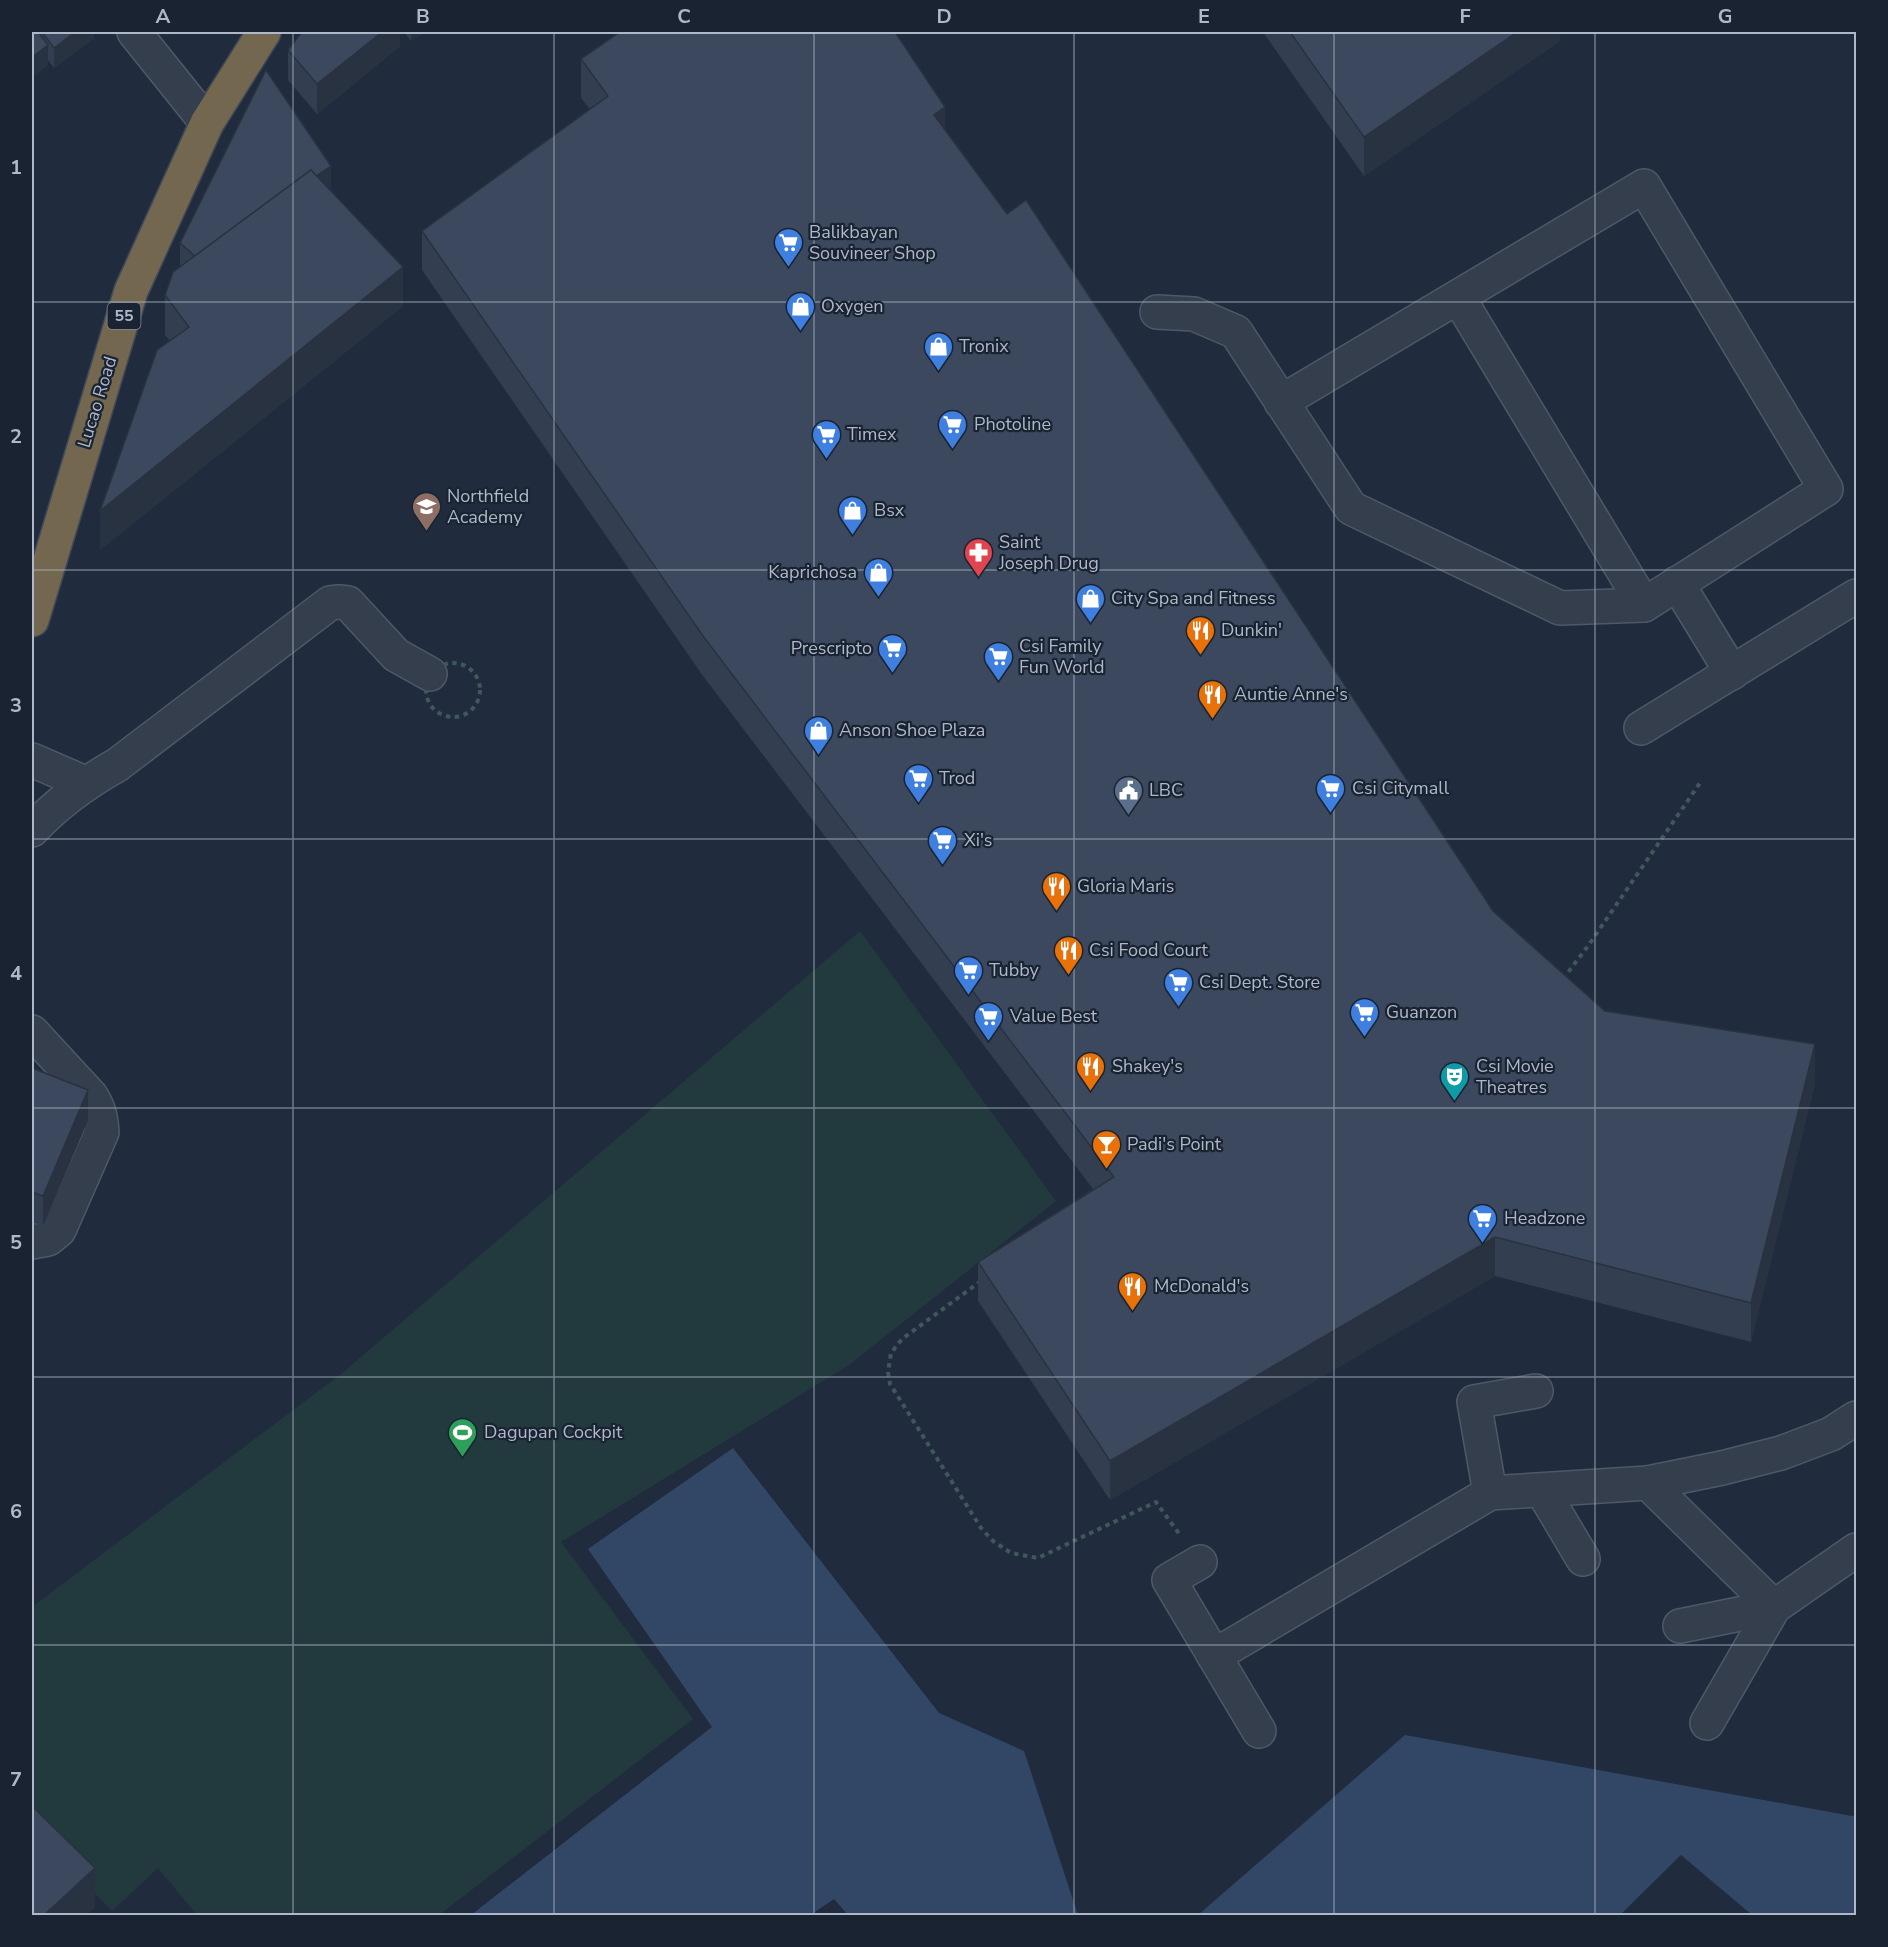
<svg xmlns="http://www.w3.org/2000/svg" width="1888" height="1947" font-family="'Nunito Sans',sans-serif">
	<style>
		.green { fill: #223a3e }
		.water { fill: #324666 }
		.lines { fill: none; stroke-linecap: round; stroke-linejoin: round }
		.minor-casing { stroke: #4f5867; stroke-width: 36 }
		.highway-casing { stroke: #3f4857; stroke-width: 36 }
		.path { stroke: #40575b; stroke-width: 4; stroke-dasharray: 4.5 4.5; stroke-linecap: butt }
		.minor { stroke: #343e4d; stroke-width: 33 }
		.highway { stroke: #746750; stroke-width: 33 }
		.wall { fill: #333e50 }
		.shaded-wall { fill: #293241 }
		.building { fill: #3b485d; stroke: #293241; stroke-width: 1.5 }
		.grid { fill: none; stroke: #afb8c9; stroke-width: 1.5; stroke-opacity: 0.55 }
		.labels { text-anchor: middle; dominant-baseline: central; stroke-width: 4.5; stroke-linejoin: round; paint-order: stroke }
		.shield { fill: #192331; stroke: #828b9b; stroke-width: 1.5 }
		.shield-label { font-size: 16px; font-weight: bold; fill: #afb8c9 }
		.poi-label { font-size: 18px; fill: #afb8c9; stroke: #192331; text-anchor: start }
		.street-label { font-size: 18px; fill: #afb8c9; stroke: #192331 }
		.neatline { fill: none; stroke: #afb8c9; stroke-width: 2 }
		.grid-label { font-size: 20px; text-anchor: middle; font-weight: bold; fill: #afb8c9 }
	</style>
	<rect width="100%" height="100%" fill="#202c3d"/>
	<polygon class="green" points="860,931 1056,1201 849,1365 561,1542 693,1719 439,1915 197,1915 158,1868 112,1911 32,1829 32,1607 341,1374"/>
	<g class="water">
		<polygon points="733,1448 939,1713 1024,1751 1078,1915 848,1915 834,1899 809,1916 471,1915 712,1727 588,1549"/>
		<polygon points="1405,1735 1852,1816 1856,1815 1856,1915 1752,1915 1681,1855 1620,1915 1198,1915"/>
	</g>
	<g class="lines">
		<defs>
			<g id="minor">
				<polyline points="134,32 207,123"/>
				<polyline points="1458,297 1644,605"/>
				<polyline points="1157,312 1194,314 1236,332 1351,508 1560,608 1644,605 1826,489 1644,186 1281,402"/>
				<polyline points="1677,583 1732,673"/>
				<polyline points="1641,728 1856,596"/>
				<polyline points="32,760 85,783"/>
				<path d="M32,830C57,803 85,783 117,765L330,603L339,602L348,603L396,655L430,674"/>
				<path d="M32,1032L91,1096C99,1108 101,1118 102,1132L59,1230L48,1239L32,1242"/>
				<polyline points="1648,1483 1774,1607"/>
				<polyline points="1542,1490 1583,1559"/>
				<polyline points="1490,1493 1474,1402 1536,1391"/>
				<polyline points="1200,1562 1169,1580 1259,1731"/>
				<polyline points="1680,1626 1774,1607"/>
				<polyline points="1214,1656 1490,1493 1648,1483 1722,1468 1781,1453 1831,1434 1856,1418"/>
				<polyline points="1707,1723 1774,1607 1856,1550"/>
			</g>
			<polyline id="highway" points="32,620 131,291 207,123 264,32"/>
		</defs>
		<use href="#minor" class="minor-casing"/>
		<use href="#highway" class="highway-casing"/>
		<g class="path">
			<circle cx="453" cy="690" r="27"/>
			<polyline points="1563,979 1588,946 1702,780"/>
			<polyline points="981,1281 902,1339 891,1353 888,1372 890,1384 981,1528 993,1541 1011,1553 1038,1558 1156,1502 1180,1535"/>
		</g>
		<use href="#minor" class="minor"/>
		<use href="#highway" class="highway"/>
	</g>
	<g class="wall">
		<polygon points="32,32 94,32 94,38 54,68 48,60 48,65 32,77"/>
		<polygon points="400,32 400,46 317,114 288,80 288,50"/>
		<polygon points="404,32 425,32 411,41"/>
		<polygon points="1263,32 1560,32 1560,41 1364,176"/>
		<polygon points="581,59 945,130 1493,911 1605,1011 1815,1083 1751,1342 1495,1276 1110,1500 978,1301 978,1262 1093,1189 703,676 422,270 422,231 590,109 581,98"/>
		<polygon points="331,191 403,306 100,550 170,341 165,335 165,295 180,267 180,243"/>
		<polygon points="32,1068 88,1120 43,1226 32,1222"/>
	</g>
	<g class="shaded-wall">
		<polygon points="75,32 94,32 94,38 54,68 54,48"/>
		<polygon points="382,32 400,32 400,46 317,114 317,84"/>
		<polygon points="411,32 425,32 411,41"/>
		<polygon points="1517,32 1560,32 1560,41 1364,176 1364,137"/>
		<polygon points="48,45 48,65 32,77 32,57"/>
		<polygon points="945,107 945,146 934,115"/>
		<polygon points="331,166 331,196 196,256"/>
		<polygon points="403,267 403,306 100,550 100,511"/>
		<polygon points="1815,1044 1815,1083 1751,1342 1751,1303"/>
		<polygon points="88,1090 88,1120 43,1226 43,1196"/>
		<polygon points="1495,1237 1495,1276 1110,1500 1110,1461"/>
		<polygon points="95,1868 95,1908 86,1916 43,1916"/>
	</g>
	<g class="building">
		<polygon points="32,32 38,32 48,45 32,57"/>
		<polygon points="42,32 75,32 54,48"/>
		<polygon points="302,32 382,32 317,84 288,50"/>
		<polygon points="620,32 895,32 945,107 934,115 1007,214 1026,200 1493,911 1605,1011 1815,1044 1751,1303 1495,1237 1110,1461 978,1262 1114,1177 703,636 422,231 608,96 581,59"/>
		<polygon points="1290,32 1517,32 1364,137"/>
		<polygon points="266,70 331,166 316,176 311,170 195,256 180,243"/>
		<polygon points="311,170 403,267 100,511 157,350 189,327 165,295 173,272"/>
		<polygon points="32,1068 88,1090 43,1196 32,1192"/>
		<polygon points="32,1806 95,1868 43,1916 32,1916"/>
	</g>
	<path class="grid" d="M293,32V1916M554,32V1916M814,32V1916M1074,32V1916M1334,32V1916M1595,32V1916M32,302H1856M32,570H1856M32,839H1856M32,1108H1856M32,1377H1856M32,1645H1856"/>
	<defs>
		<symbol id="supermarket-pin" viewBox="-11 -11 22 30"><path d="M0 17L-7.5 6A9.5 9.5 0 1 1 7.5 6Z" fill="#3f7fe0" stroke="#192331"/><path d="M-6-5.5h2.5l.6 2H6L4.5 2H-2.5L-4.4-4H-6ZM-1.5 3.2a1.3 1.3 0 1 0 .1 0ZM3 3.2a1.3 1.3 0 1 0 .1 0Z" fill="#fff"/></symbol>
		<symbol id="shop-pin" viewBox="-11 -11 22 30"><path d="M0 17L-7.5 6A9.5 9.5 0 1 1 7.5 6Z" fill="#3f7fe0" stroke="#192331"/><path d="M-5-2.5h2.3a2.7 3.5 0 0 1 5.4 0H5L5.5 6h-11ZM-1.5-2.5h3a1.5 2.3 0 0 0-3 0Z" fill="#fff"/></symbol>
		<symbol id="school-pin" viewBox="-11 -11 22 30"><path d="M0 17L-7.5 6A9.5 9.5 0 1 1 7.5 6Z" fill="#8d6e63" stroke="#192331"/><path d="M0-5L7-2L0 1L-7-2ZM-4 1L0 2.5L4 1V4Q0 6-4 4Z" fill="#fff"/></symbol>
		<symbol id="pharmacy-pin" viewBox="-11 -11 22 30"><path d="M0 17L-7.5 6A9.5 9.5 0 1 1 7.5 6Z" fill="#e0444e" stroke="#192331"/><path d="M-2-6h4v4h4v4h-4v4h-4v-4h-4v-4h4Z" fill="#fff"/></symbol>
		<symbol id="restaurant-pin" viewBox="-11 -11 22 30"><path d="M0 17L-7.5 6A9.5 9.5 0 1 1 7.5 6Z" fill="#e8710a" stroke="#192331"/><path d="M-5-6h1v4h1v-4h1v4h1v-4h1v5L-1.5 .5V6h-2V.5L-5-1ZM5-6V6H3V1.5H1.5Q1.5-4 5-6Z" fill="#fff"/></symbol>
		<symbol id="civic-pin" viewBox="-11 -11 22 30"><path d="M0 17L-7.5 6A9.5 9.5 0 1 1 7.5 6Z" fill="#5c6f8a" stroke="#192331"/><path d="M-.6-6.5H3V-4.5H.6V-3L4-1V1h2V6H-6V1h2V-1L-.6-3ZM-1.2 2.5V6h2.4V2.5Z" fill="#fff"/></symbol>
		<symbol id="theatre-pin" viewBox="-11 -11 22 30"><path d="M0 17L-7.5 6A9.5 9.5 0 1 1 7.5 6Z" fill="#0f9aa8" stroke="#192331"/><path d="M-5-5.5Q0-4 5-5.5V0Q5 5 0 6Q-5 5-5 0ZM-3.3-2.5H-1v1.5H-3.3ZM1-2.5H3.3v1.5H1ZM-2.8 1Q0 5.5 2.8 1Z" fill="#fff"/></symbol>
		<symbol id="bar-pin" viewBox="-11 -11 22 30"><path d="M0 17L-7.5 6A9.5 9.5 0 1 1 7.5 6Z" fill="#e8710a" stroke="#192331"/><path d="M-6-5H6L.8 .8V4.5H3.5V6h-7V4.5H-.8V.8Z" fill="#fff"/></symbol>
		<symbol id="stadium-pin" viewBox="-11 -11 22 30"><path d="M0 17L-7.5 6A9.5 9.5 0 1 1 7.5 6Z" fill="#2e9e5b" stroke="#192331"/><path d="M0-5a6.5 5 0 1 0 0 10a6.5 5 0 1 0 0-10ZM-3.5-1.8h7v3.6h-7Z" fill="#fff"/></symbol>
	</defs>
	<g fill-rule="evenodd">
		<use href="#supermarket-pin" x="772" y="226" width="33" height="45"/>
		<use href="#shop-pin" x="784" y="290" width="33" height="45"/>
		<use href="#shop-pin" x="922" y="330" width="33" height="45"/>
		<use href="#supermarket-pin" x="936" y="408" width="33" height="45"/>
		<use href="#supermarket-pin" x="810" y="418" width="33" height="45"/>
		<use href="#school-pin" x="410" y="490" width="33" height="45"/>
		<use href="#shop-pin" x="836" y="494" width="33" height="45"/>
		<use href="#pharmacy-pin" x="962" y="536" width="33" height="45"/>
		<use href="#shop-pin" x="862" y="556" width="33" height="45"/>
		<use href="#shop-pin" x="1074" y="582" width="33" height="45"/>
		<use href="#restaurant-pin" x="1184" y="614" width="33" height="45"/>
		<use href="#supermarket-pin" x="876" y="632" width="33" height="45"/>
		<use href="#supermarket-pin" x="982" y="640" width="33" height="45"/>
		<use href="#restaurant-pin" x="1196" y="678" width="33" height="45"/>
		<use href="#shop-pin" x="802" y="714" width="33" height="45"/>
		<use href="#supermarket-pin" x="902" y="762" width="33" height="45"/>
		<use href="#supermarket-pin" x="1314" y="772" width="33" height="45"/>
		<use href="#civic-pin" x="1112" y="774" width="33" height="45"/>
		<use href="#supermarket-pin" x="926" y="824" width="33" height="45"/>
		<use href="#restaurant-pin" x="1040" y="870" width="33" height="45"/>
		<use href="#restaurant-pin" x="1052" y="934" width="33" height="45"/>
		<use href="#supermarket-pin" x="952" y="954" width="33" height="45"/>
		<use href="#supermarket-pin" x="1162" y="966" width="33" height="45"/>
		<use href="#supermarket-pin" x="1348" y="996" width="33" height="45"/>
		<use href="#supermarket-pin" x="972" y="1000" width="33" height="45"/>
		<use href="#restaurant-pin" x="1074" y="1050" width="33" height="45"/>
		<use href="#theatre-pin" x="1438" y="1060" width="33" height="45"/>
		<use href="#bar-pin" x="1090" y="1128" width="33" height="45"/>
		<use href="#supermarket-pin" x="1466" y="1202" width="33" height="45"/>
		<use href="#restaurant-pin" x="1116" y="1270" width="33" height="45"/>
		<use href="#stadium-pin" x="446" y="1416" width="33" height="45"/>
	</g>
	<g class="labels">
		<rect class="shield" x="107.5" y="303" width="33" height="26" rx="4.5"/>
		<g class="shield-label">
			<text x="124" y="316">55</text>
		</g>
		<g class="poi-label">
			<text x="809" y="232">Balikbayan<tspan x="809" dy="21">Souvineer Shop</tspan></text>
			<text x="821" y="306">Oxygen</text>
			<text x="959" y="346">Tronix</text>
			<text x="974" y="424">Photoline</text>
			<text x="847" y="434">Timex</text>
			<text x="447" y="496">Northfield<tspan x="447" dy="21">Academy</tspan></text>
			<text x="874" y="510">Bsx</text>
			<text x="999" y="542">Saint<tspan x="999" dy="21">Joseph Drug</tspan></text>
			<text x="857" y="572" text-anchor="end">Kaprichosa</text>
			<text x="1111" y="598">City Spa and Fitness</text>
			<text x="1221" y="630">Dunkin'</text>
			<text x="1019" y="646">Csi Family<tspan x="1019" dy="21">Fun World</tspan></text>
			<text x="872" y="648" text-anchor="end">Prescripto</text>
			<text x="1234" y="694">Auntie Anne's</text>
			<text x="839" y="730">Anson Shoe Plaza</text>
			<text x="939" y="778">Trod</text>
			<text x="1352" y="788">Csi Citymall</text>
			<text x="1149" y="790">LBC</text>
			<text x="964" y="840">Xi's</text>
			<text x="1077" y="886">Gloria Maris</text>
			<text x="1089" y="950">Csi Food Court</text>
			<text x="989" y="970">Tubby</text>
			<text x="1199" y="982">Csi Dept. Store</text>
			<text x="1386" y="1012">Guanzon</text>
			<text x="1010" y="1016">Value Best</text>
			<text x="1112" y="1066">Shakey's</text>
			<text x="1476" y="1066">Csi Movie<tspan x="1476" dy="21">Theatres</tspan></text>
			<text x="1127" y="1144">Padi's Point</text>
			<text x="1504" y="1218">Headzone</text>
			<text x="1154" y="1286">McDonald's</text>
			<text x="484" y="1432">Dagupan Cockpit</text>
		</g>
		<g class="street-label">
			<text transform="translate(97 402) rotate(-73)">Lucao Road</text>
		</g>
	</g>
	<rect width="1888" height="1947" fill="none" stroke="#192331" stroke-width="66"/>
	<rect x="33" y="33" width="1822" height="1881" class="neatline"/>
	<g class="grid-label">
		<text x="163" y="23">A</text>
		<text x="423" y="23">B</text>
		<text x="684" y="23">C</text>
		<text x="944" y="23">D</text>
		<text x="1204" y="23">E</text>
		<text x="1465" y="23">F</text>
		<text x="1725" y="23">G</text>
		<text x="16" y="174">1</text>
		<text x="16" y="443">2</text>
		<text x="16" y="712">3</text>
		<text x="16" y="980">4</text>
		<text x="16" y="1249">5</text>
		<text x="16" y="1518">6</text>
		<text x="16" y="1786">7</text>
	</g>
</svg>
